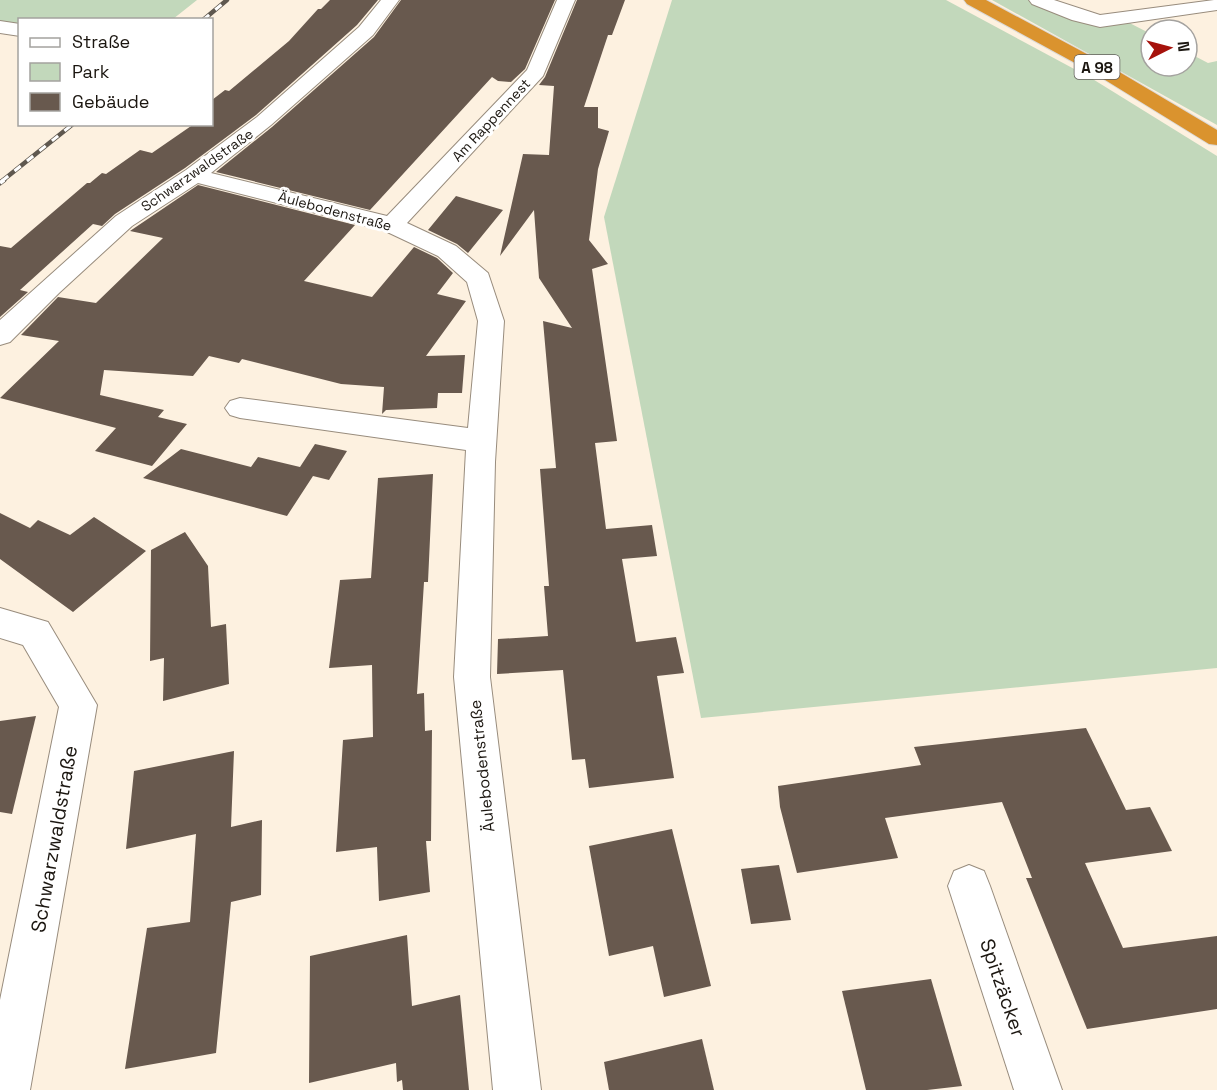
<svg xmlns="http://www.w3.org/2000/svg" width="1217" height="1090" font-family="'Space Grotesk',sans-serif">
	<style>
		.green { fill: #c2d8bb }
		.building { fill: #68594e }
		.lines { fill: none; stroke-linecap: round; stroke-linejoin: round }
		.minor-casing { stroke: #988c7d; stroke-width: 2 }
		.highway-casing { stroke: #dbdad9; stroke-width: 2 }
		.minor { fill: #fff; fill-rule: evenodd }
		.highway { fill: #da932e; fill-rule: evenodd }
		.rail-far1-casing { stroke: #5f584f; stroke-width: 4.5 }
		.rail-casing { stroke: #5f584f; stroke-width: 5 }
		.rail-far1 { stroke: #fff; stroke-width: 3; stroke-dasharray: 8; stroke-linecap: butt }
		.rail { stroke: #fff; stroke-width: 4; stroke-dasharray: 10; stroke-linecap: butt }
		.labels { text-anchor: middle; dominant-baseline: central; stroke-width: 6; stroke-linejoin: round; paint-order: stroke }
		.far-street-label { font-size: 14px; fill: #1b1610; stroke: #fff }
		.shield { fill: #fff; stroke: #5f5c58; stroke-width: 1.5 }
		.shield-label { font-size: 15px; font-weight: bold; fill: #1b1610 }
		.street-label { font-size: 16px; fill: #1b1610; stroke: #fff }
		.near-street-label { font-size: 20px; fill: #1b1610; stroke: #fff }
	</style>
	<rect width="100%" height="100%" fill="#fdf1e0"/>
	<g class="green">
		<polygon points="0,0 197,0 173,19 20,20 19,24 0,21"/>
		<polygon points="672,0 946,0 1091,78 1217,156 1217,668 701,718 604,217"/>
		<polygon points="992,0 1048,0 1097,15 1114,15 1151,34 1151,66 1187,66 1187,52 1208,63 1217,61 1217,125"/>
	</g>
	<g class="building">
		<polygon points="330,0 378,0 357,25 256,115 185,168 115,214 102,226 93,224 20,290 28,292 0,317 0,246 11,248 87,183 90,183 102,173 106,174 140,150 152,153 194,124 212,124 212,100 225,90 229,91 289,41 318,9 321,9"/>
		<polygon points="401,0 555,0 525,69 511,82 498,81 492,77 370,210 216,172 272,127 374,37"/>
		<polygon points="577,0 625,0 612,35 608,35 584,107 598,107 598,128 609,131 598,169 589,240 608,264 592,269 617,441 595,443 606,529 652,525 657,556 622,559 636,642 676,637 684,673 657,676 674,778 589,788 585,759 572,760 563,670 497,674 498,639 548,636 544,586 549,586 540,469 556,468 543,321 572,328 539,278 534,210 500,256 523,154 549,155 554,86 539,85 545,77"/>
		<polygon points="198,185 355,225 304,281 372,297 414,247 437,258 453,273 437,294 466,301 426,356 465,355 462,393 438,393 437,408 386,410 382,414 384,387 341,384 242,359 239,363 209,356 193,376 104,370 100,395 164,410 158,417 187,424 152,466 95,451 116,428 0,398 59,341 21,335 58,297 96,303 163,238 130,231"/>
		<polygon points="456,196 503,210 468,253 457,244 428,230"/>
		<polygon points="315,444 347,451 329,480 313,476 287,516 143,478 181,449 251,467 258,457 300,467"/>
		<polygon points="433,474 428,582 424,582 417,694 424,693 425,731 432,730 431,841 426,841 430,892 379,901 377,847 336,852 343,740 373,737 372,665 329,668 335,621 340,580 371,578 378,478"/>
		<polygon points="0,513 30,528 38,520 70,535 94,517 146,551 73,612 0,559"/>
		<polygon points="185,532 208,566 211,627 226,624 229,684 163,701 164,658 150,661 151,550"/>
		<polygon points="36,716 12,814 0,812 0,721"/>
		<polygon points="1086,728 1126,810 1150,807 1172,851 1085,863 1123,948 1217,936 1217,1009 1087,1029 1026,878 1032,878 1002,802 885,818 898,858 797,873 780,807 778,786 921,765 914,747"/>
		<polygon points="234,751 231,827 262,820 261,895 231,902 216,1053 125,1069 147,928 190,922 196,834 126,849 134,771"/>
		<polygon points="672,829 711,986 664,997 653,946 609,956 589,846"/>
		<polygon points="779,865 791,920 751,924 741,869"/>
		<polygon points="407,935 412,1006 460,995 469,1090 403,1090 402,1080 397,1082 396,1063 309,1083 310,956"/>
		<polygon points="931,979 962,1086 927,1090 866,1090 842,991"/>
		<polygon points="702,1039 714,1090 609,1090 604,1062"/>
	</g>
	<g class="lines">
		<defs>
			<g id="minor">
				<polygon points="381,0 399,0 373,35 271,125 211,173 387,216 527,70 557,0 575,0 543,76 407,223 456,246 488,273 504,321 495,462 490,677 541,1090 493,1090 454,677 466,450 240,418 230,415 225,408 230,401 240,398 468,428 478,321 467,282 438,256 383,230 198,183 132,226 59,293 10,342 0,345 0,320 116,216 186,170 257,117 359,27"/>
				<polygon points="1029,0 1054,0 1100,15 1214,0 1217,0 1217,10 1100,27 1072,20 1032,4"/>
				<polygon points="0,21 20,24 20,36 0,33"/>
				<polygon points="0,608 48,622 97,705 30,1090 0,1090 0,1000 59,707 23,645 0,638"/>
				<polygon points="969,865 984,871 990,886 1062,1090 1014,1090 948,886 954,871"/>
			</g>
			<polygon id="highway" points="964,0 986,0 1111,67 1217,130 1217,145 1209,144 1097,75 967,4"/>
		</defs>
		<use href="#minor" class="minor-casing"/>
		<use href="#highway" class="highway-casing"/>
		<use href="#minor" class="minor"/>
		<use href="#highway" class="highway"/>
		<defs>
			<g id="rail-far1">
				<polyline points="203,20 227,0"/>
				<polyline points="2,181 73,124"/>
			</g>
			<polyline id="rail" points="0,183 4,180"/>
		</defs>
		<use href="#rail-far1" class="rail-far1-casing"/>
		<use href="#rail" class="rail-casing"/>
		<use href="#rail-far1" class="rail-far1"/>
		<use href="#rail" class="rail"/>
	</g>
	<g class="labels">
		<g class="far-street-label">
			<text transform="translate(491 120) rotate(-47)">Am Rappennest</text>
			<text transform="translate(197 170) rotate(-35)">Schwarzwaldstraße</text>
			<text transform="translate(335 211) rotate(15)">Äulebodenstraße</text>
		</g>
		<rect class="shield" x="1074.5" y="55" width="45" height="24" rx="4.5"/>
		<g class="shield-label">
			<text x="1097" y="67">A 98</text>
		</g>
		<g class="street-label">
			<text transform="translate(482 766) rotate(-96)">Äulebodenstraße</text>
		</g>
		<g class="near-street-label">
			<text transform="translate(54 839) rotate(-80)">Schwarzwaldstraße</text>
			<text transform="translate(1003 988) rotate(71)">Spitzäcker</text>
		</g>
	</g>
	<rect x="18" y="18" width="195" height="108" fill="#ffffff" stroke="#a4a29f" stroke-width="1.5"/>
	<rect x="30" y="38" width="30" height="9" fill="#ffffff" stroke="#a4a29f" stroke-width="1.5"/>
	<text x="72" y="48" font-size="18" fill="#1b1610">Straße</text>
	<rect x="30" y="63" width="30" height="18" fill="#c2d8bb" stroke="#a4a29f" stroke-width="1.5"/>
	<text x="72" y="78" font-size="18" fill="#1b1610">Park</text>
	<rect x="30" y="93" width="30" height="18" fill="#68594e" stroke="#a4a29f" stroke-width="1.5"/>
	<text x="72" y="108" font-size="18" fill="#1b1610">Gebäude</text>
	<g transform="translate(1169 48) rotate(84)"><circle r="28" fill="#ffffff" stroke="#a4a29f" stroke-width="1.5"/>
	<path d="M0-4.5L10 22L0 15L-10 22Z" fill="#a6120c"/>
	<text y="-9" font-size="16" font-weight="bold" text-anchor="middle" fill="#1b1610">N</text>
	</g>
</svg>
